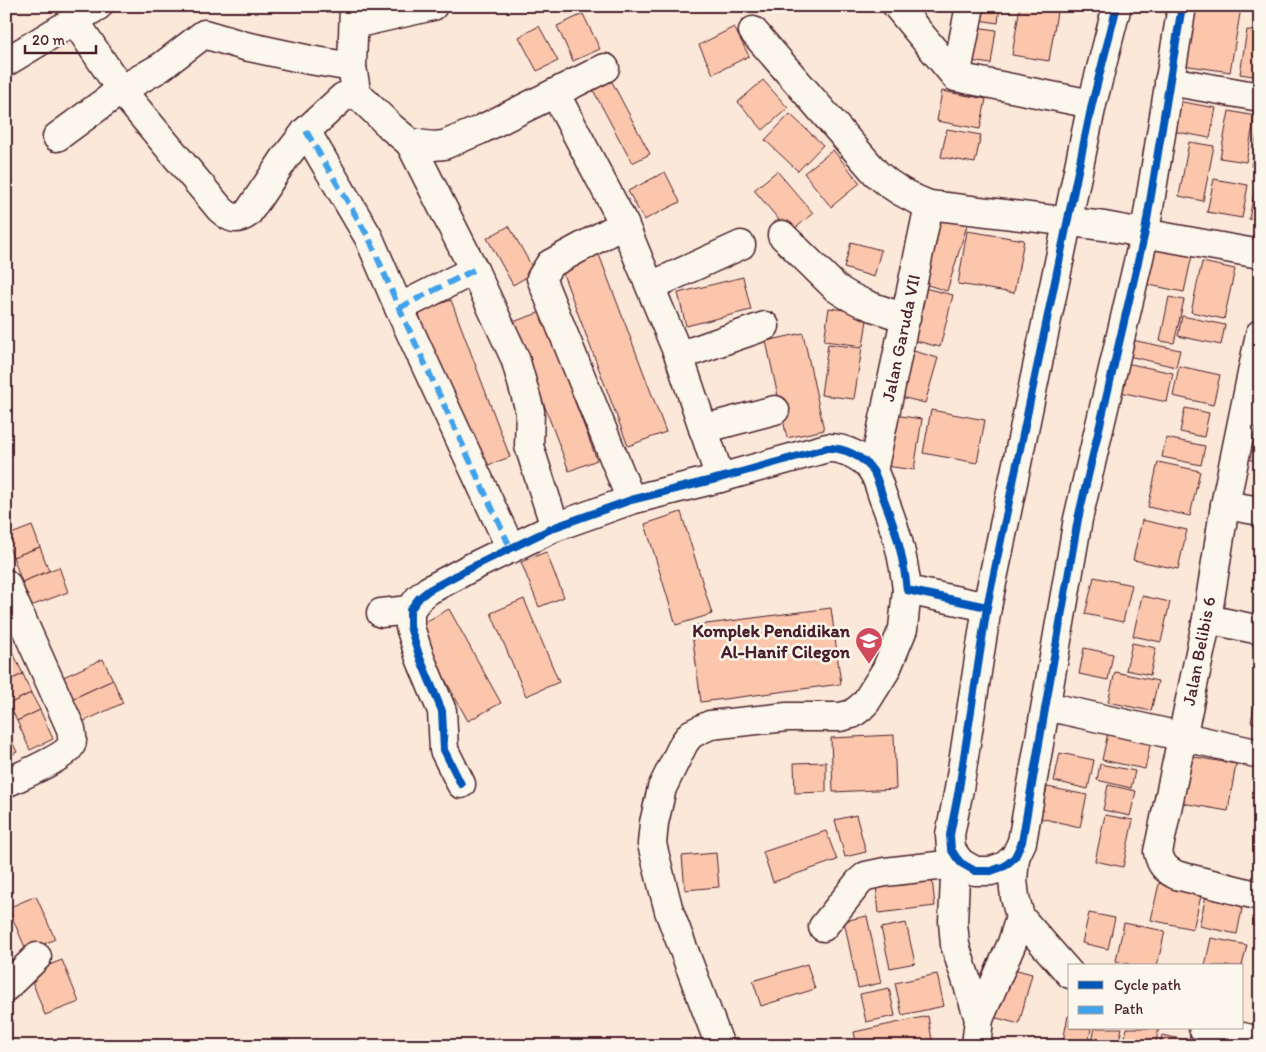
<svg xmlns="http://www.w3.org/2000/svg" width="1266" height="1052" font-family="Itim,sans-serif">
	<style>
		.building { fill: #fbc6ac; stroke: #4a1f2b }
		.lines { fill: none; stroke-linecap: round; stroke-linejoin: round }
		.minor-casing { stroke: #4a1f2b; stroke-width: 31 }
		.minor { stroke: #fbf7ec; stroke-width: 28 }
		.quiet { stroke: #40a2eb; stroke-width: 6; stroke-dasharray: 12 6; stroke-linecap: butt }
		.cycleway-casing { stroke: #fbf7ec; stroke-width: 11 }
		.cycleway { stroke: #0057b8; stroke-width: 8 }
		.labels { text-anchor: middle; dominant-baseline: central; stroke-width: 5; stroke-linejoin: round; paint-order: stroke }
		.street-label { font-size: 18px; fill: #4a1f2b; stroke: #fbf7ec }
		.poi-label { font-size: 18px; font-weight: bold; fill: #4a1f2b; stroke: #fbf7ec; text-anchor: end }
	</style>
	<rect width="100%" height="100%" fill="#fbe8d9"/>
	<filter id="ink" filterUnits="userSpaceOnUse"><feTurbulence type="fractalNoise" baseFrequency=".02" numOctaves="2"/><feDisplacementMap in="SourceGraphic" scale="10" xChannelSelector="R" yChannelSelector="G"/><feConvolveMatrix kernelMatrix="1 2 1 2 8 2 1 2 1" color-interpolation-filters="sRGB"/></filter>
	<g filter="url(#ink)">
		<g class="building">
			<polygon points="975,6 1000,6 998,23 973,19"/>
			<polygon points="1020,6 1058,6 1049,61 1012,55"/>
			<polygon points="1185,6 1241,8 1230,72 1176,64"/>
			<polygon points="583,14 600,49 573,61 557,26"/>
			<polygon points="539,26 558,61 537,71 519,37"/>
			<polygon points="969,26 996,30 991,64 964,60"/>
			<polygon points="734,27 749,56 713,74 699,45"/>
			<polygon points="1247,30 1260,32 1260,77 1240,74"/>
			<polygon points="611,80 650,154 632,163 593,90"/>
			<polygon points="763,80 788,108 763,130 738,102"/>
			<polygon points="942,91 986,99 980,129 937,121"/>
			<polygon points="1177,101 1216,108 1210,138 1172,131"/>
			<polygon points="1229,111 1255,116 1246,162 1220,158"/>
			<polygon points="790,114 823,145 798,171 765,140"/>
			<polygon points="1259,122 1260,122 1260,168 1251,166"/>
			<polygon points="947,129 981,135 975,163 941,157"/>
			<polygon points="1189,142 1214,146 1203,201 1179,196"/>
			<polygon points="833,150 860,183 831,207 804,173"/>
			<polygon points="777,171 813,213 790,233 754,190"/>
			<polygon points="665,172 680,202 644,220 628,191"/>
			<polygon points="1214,179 1248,185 1242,218 1207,212"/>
			<polygon points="1256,182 1260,183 1260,221 1249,219"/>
			<polygon points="939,214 968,222 947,291 918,282"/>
			<polygon points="509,226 535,272 513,285 487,238"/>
			<polygon points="967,231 1024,240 1014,293 958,284"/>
			<polygon points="851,242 881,250 874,277 844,268"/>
			<polygon points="1153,243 1193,251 1184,292 1144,284"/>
			<polygon points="598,252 666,432 628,446 560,266"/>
			<polygon points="1202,262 1235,269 1224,319 1191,312"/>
			<polygon points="743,277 751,310 686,326 678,293"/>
			<polygon points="920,287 953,295 940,347 908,339"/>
			<polygon points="1169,297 1184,300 1174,343 1160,341"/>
			<polygon points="451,300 510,457 477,469 418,312"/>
			<polygon points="829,308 868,313 863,346 824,341"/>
			<polygon points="541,312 597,460 569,471 513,322"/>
			<polygon points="1182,316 1225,325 1221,345 1178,336"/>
			<polygon points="803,333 824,430 787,438 766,341"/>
			<polygon points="1127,339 1180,350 1176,367 1124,355"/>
			<polygon points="828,344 862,348 854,399 821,395"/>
			<polygon points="910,350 938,358 925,403 897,396"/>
			<polygon points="1121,362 1173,373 1167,402 1115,391"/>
			<polygon points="1179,366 1220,375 1213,405 1173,396"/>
			<polygon points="1185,408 1209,413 1204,437 1180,432"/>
			<polygon points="931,410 985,420 977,463 923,453"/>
			<polygon points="894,415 922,419 914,470 886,466"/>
			<polygon points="1246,424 1260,427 1260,446 1256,461 1239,457"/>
			<polygon points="1166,438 1205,446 1201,465 1162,457"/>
			<polygon points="1158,462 1200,471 1190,516 1148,507"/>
			<polygon points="681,512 712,614 676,625 645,524"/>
			<polygon points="1142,520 1187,530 1178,569 1133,560"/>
			<polygon points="32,526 40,547 13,557 6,541 6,536"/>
			<polygon points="40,547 49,571 22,582 13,557"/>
			<polygon points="546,552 564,597 539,607 521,562"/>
			<polygon points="59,567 68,592 31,606 22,582"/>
			<polygon points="1094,577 1132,585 1123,622 1085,614"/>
			<polygon points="1142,596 1170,602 1161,642 1133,636"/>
			<polygon points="524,599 559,682 526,696 491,613"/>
			<polygon points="831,608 841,684 701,702 691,626"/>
			<polygon points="449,609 501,703 468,721 416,627"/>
			<polygon points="6,639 14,655 6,659"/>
			<polygon points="1132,643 1156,648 1150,675 1126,670"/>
			<polygon points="1084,648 1113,654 1108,680 1079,674"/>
			<polygon points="14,655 23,674 6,682 6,659"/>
			<polygon points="103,659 113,680 70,700 59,679"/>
			<polygon points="1115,672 1158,681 1151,711 1108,702"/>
			<polygon points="23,674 31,693 9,704 6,698 6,682"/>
			<polygon points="113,680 123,703 80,723 70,700"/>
			<polygon points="1260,680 1260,724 1251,722"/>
			<polygon points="31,693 40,710 17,721 9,704"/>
			<polygon points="40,710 53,739 30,750 17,721"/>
			<polygon points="1109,728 1152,737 1145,769 1102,760"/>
			<polygon points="6,729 17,752 6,757"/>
			<polygon points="894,735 896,789 833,792 831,738"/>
			<polygon points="1060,753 1094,760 1088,789 1054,781"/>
			<polygon points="1183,755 1236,764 1228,811 1176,802"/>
			<polygon points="826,762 826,792 795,793 794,763"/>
			<polygon points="1100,764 1135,771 1131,788 1097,780"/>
			<polygon points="1108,785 1136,791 1130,816 1103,810"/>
			<polygon points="1047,787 1087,795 1080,827 1040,818"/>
			<polygon points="856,815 866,852 845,857 835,820"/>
			<polygon points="1105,815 1133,820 1123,867 1095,861"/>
			<polygon points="826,831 837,860 773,882 763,852"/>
			<polygon points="716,853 719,887 685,890 682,856"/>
			<polygon points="931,870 935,906 879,913 875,876"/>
			<polygon points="1159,883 1202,892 1193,929 1151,920"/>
			<polygon points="1207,892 1244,899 1237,934 1199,926"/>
			<polygon points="36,896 55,939 27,952 8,908"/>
			<polygon points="1089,913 1115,918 1108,949 1082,943"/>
			<polygon points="867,916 881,983 858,988 844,921"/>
			<polygon points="906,923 915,963 890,968 881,928"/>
			<polygon points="1124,923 1165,931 1157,966 1136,966 1116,961"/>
			<polygon points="1211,938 1247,945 1242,966 1205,966"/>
			<polygon points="62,960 79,1002 45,1015 29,973"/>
			<polygon points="807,964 815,989 761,1006 753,981"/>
			<polygon points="1006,967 1032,974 1019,1024 993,1017"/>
			<polygon points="937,974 944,1006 902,1015 895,983"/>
			<polygon points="889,988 895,1016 866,1022 860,994"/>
			<polygon points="928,1016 933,1046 857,1046 854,1032"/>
			<polygon points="1068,1016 1070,1016 1070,1028 1091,1028 1088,1046 1062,1046"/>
			<polygon points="1095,1028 1122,1028 1118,1046 1091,1046"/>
			<polygon points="1127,1028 1159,1028 1155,1046 1123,1046"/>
			<polygon points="1190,1033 1229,1039 1228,1046 1188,1046"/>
			<polygon points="1162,1035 1185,1040 1183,1046 1159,1046"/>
		</g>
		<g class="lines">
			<defs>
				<g id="minor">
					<polyline points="354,6 352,67 355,84"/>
					<polyline points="897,6 956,77 1092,104"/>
					<polyline points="1117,6 1092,104 987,607 959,789 950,835 951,849 956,857 961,863 975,871 991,871 1005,866 1015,857 1022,842 1078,519 1145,232 1182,6"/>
					<path d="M75,21L121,90L220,209C230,218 236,222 248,213L285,158L306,131L343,97L356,93L392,128L410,143L433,146L444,145L480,130L605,68"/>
					<polyline points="354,24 433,6"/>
					<path d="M753,31L876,173C892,188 908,197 929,205L1104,226L1260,254"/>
					<polyline points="6,62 98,6"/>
					<polyline points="956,77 970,6"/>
					<polyline points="1169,81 1260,97"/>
					<polyline points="555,93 624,224 679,356 720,478"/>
					<polyline points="306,131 369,238 399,308 511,549"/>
					<polyline points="57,137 121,90 161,67 204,34 245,46 310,60 352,67"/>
					<polyline points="410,143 474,270 515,358 530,411 529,446 555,527"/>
					<polyline points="624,224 550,264 541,278 631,500"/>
					<path d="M782,235L836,288C857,303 881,310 906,318"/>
					<polyline points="651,286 741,245"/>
					<polyline points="399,308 474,270"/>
					<path d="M1260,334L1225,505L1207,619L1158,852C1161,865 1165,869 1176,875L1260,896"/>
					<polyline points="679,356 765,326"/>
					<polyline points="703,429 775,410"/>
					<path id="s1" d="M873,471L929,205"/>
					<polyline points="1225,505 1260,511"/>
					<path d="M6,584L71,729C72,735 73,740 71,745C66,757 20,776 6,783"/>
					<polyline points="381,613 410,610"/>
					<polyline points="1207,619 1260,630"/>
					<polyline points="1046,706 1260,754"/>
					<path d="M461,784L444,750L442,711L420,658L410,627V610L419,598L429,590L470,568L555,527L631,500L720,478L827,448C843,447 864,457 873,471C878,479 880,489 883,497C896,530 903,554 907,590L987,607"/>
					<polyline points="956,857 953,922 955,945 979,1019"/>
					<polyline points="1015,857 1013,880 1015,897 1020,917 1070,974"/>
					<polyline points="823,927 859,882 866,876 885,872 955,864"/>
					<polyline points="6,987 37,957"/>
					<polyline points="1203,1028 1260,1041"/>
					<polyline points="720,1046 669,911 657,864 652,844 654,823 662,788 684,743 691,734 710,725 787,717 840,717 852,714 860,708 866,702 886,670 903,629 907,590"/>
					<polyline points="976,1046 979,1019 1012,943 1020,917"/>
				</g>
			</defs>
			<use href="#minor" class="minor-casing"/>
			<use href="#minor" class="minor"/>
			<g class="quiet">
				<polyline points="306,131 369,238 399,308 511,549"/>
				<polyline points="399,308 474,270"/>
			</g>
			<defs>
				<g id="cycleway">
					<polyline points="1117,6 1092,104 987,607 959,789 950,835 951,849 956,857 961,863 975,871 991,871 1005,866 1015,857 1022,842 1078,519 1145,232 1182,6"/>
					<path d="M461,784L444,750L442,711L420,658L410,627V610L419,598L429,590L470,568L555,527L631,500L720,478L827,448C843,447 864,457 873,471C878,479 880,489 883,497C896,530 903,554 907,590L987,607"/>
				</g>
			</defs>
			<use href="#cycleway" class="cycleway-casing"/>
			<use href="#cycleway" class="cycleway"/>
		</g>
	</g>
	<defs>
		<symbol id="school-pin" viewBox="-11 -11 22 30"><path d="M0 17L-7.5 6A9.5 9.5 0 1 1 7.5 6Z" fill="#d1495b" stroke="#fbf7ec"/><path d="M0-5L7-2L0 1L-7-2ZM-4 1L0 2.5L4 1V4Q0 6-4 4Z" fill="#fff"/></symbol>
	</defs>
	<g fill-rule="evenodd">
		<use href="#school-pin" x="853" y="625" width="32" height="43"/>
	</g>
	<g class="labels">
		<g class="street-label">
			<text stroke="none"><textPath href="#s1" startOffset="136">Jalan Garuda VII</textPath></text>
			<text transform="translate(1199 651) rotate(-79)">Jalan Belibis 6</text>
		</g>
		<g class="poi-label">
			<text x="850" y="631">Komplek Pendidikan<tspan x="850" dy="21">Al-Hanif Cilegon</tspan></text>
		</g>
	</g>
	<rect width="1266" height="1052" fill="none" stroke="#fbf7ec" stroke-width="25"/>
	<rect x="12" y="12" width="1241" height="1027" fill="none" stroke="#4a1f2b" stroke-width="2" filter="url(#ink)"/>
	<rect x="1068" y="964" width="175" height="65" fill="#fbf7ec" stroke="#b4a19f"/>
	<rect x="1078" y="981" width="25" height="8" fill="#0057b8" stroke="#b4a19f"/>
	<text x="1114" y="990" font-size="15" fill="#4a1f2b">Cycle path</text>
	<rect x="1078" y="1006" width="25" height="8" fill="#40a2eb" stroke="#b4a19f"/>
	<text x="1114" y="1014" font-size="15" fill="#4a1f2b">Path</text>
	<path d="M25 45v8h71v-8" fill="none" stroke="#4a1f2b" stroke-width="2.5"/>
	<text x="32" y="45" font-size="15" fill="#4a1f2b" stroke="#fbf7ec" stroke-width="4" paint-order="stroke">20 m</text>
</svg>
